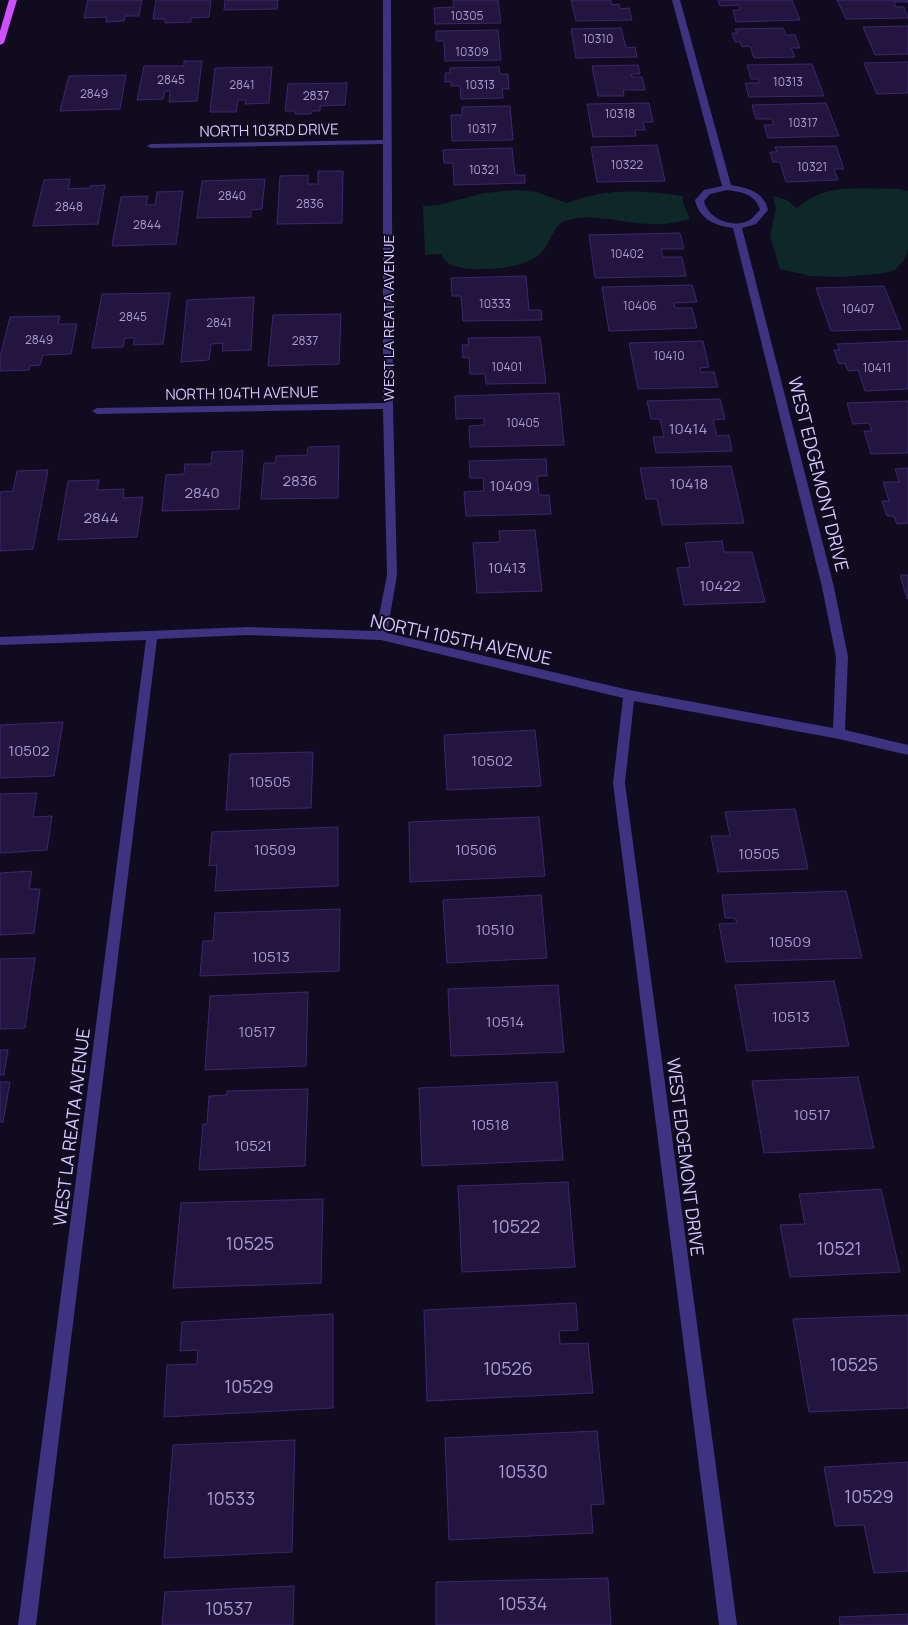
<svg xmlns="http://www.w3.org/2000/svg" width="908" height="1625" font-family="Manrope,sans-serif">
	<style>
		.green { fill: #0e2829 }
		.building { fill: #221641; stroke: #3b276e }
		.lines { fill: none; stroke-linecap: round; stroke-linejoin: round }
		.minor { fill: #3d3381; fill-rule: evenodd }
		.major { fill: #cc50ff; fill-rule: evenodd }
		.labels { text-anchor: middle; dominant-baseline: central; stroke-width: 4; stroke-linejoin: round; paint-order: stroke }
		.far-number-label { font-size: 12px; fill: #a89cd0 }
		.far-street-label { font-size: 15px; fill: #d4c9ff; stroke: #100b1f }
		.number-label { font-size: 15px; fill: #a89cd0 }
		.street-label { font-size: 18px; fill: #d4c9ff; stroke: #100b1f }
		.near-number-label { font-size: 18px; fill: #a89cd0 }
	</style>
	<rect width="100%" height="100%" fill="#100b1f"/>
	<g class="green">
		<path d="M898,189L908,191V251L903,261L895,270L884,273L842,277L811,276L780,269L770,236L776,209L773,196L787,200L796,208C802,205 807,200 813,197C837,185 871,189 898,189Z"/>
		<path d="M516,190L536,192L567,203C604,188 644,190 683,196V203L690,219C676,223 663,225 649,224C622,223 591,212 565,221C553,225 550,245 540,254C525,269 475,273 455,266C448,264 444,260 441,254L425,255L423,206L438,205L485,193Z"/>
	</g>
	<g class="building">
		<polygon points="88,0 142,0 139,16 125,16 124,21 106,22 107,17 84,18"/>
		<polygon points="156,0 211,0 209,17 191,18 191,22 165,23 165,19 153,19"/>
		<polygon points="225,0 278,0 277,9 224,10"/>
		<polygon points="453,0 498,0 501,23 435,24 434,8 454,7"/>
		<polygon points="571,0 611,0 612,5 619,4 620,9 629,8 632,20 576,21"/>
		<polygon points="718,0 792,0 800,20 736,22 733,10 740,10 739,5 720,6"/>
		<polygon points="837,0 908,0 908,2 894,2 896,7 904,7 908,18 846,19"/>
		<polygon points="908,26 908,54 875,55 863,27"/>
		<polygon points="621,28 626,48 635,47 637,57 576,58 571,29"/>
		<polygon points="783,28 786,35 795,35 800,48 791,48 795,57 754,58 750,46 742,47 740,42 735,42 732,33 737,33 735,29"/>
		<polygon points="498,30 501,60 445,61 444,41 436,41 436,31"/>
		<polygon points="184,61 202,61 197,101 169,102 170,91 165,91 163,99 137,100 144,66 184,66"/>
		<polygon points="908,62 908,93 877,94 864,63"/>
		<polygon points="812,64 824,96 749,97 745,83 759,83 758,79 751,79 747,65"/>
		<polygon points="638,65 640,74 631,74 632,77 642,77 645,90 623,90 624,96 598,96 592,66"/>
		<polygon points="272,67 269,103 245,104 246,100 238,100 236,112 210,112 215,68"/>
		<polygon points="499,67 500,74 508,74 509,89 502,89 503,98 461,99 460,86 451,86 451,81 445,82 445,73 450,73 450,68"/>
		<polygon points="126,75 120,109 60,111 69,76"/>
		<polygon points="347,83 345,105 320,106 320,111 312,111 311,114 295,114 295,111 285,111 288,84"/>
		<polygon points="649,103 653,122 643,122 645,130 635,130 636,136 593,137 587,104"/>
		<polygon points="826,103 839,136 768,138 764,125 774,125 772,119 756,119 752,105"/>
		<polygon points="510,106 513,140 452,141 451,115 462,115 462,107"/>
		<polygon points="657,145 665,181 597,182 591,147"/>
		<polygon points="836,146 844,169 834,169 838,180 786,182 780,162 773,162 770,152 777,152 775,147"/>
		<polygon points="512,148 515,175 525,175 525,183 454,185 453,163 444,163 443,150"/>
		<polygon points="318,171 343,171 342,223 277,224 280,176 308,175 308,184 318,184"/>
		<polygon points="70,179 68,189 90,188 90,186 105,185 98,224 33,226 44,180"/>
		<polygon points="265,179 262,209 251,210 251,217 197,218 202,181"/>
		<polygon points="183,191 176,244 112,246 121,197 148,196 146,205 155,205 157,192"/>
		<polygon points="680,233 684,249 661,249 663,257 682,257 686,276 595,278 589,235"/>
		<polygon points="526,276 529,310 541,310 542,320 463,321 461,296 452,296 451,278"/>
		<polygon points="692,285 697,302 674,303 675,308 692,308 697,328 609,331 602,287"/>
		<polygon points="884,286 901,329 831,331 816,288"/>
		<polygon points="170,293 163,344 133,345 135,338 125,338 123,347 92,348 102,294"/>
		<polygon points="254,297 251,350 222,351 223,343 211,344 209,360 181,362 187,300"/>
		<polygon points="341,314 339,364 268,366 273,315"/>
		<polygon points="60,316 58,324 77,324 71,354 43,355 40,365 30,366 29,370 0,371 0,357 10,317"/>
		<polygon points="540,337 546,383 486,384 485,374 470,374 469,357 463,358 462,345 469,345 468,338"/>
		<polygon points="703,341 709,367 700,368 701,372 714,372 718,387 638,389 629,343"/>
		<polygon points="908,341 908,389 865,391 858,370 848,371 845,363 839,364 834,350 840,350 837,344"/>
		<polygon points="559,393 564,445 470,447 469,426 484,425 484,418 456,419 455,396"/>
		<polygon points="720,399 725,419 713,420 717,436 729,435 732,451 656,453 653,437 664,437 660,419 651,419 647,401"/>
		<polygon points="908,401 908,453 871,454 864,431 872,431 869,423 853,424 847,403"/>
		<polygon points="339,446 338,498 261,499 264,463 275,463 276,456 307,455 308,447"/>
		<polygon points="243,451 239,509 162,511 166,475 184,474 185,464 211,464 212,452"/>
		<polygon points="546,459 547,476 537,476 539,495 549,495 551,514 466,516 464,492 484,491 483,478 470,478 469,461"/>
		<polygon points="731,466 744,523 662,525 657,499 646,499 640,468"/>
		<polygon points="908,468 908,523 897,524 894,516 887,516 882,501 889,501 883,482 899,482 895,469"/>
		<polygon points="48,470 33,549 0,551 0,492 13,491 17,471"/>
		<polygon points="99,480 97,490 124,489 123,498 143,497 137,537 58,540 68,481"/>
		<polygon points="535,530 542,591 477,593 473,543 500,542 499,531"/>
		<polygon points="722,541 724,552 752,552 765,602 684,605 677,568 690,567 685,543"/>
		<polygon points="900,575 908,575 908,599 907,599"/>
		<polygon points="63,722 54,776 0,778 0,725"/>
		<polygon points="535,730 541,786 447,790 444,735"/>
		<polygon points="313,752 311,808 226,810 230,754"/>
		<polygon points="37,793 33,817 52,816 47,850 0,853 0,794"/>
		<polygon points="795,809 808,869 718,872 711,836 730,836 725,812"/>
		<polygon points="539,817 545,876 410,882 409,822"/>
		<polygon points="338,827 338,886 215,891 217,865 209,866 212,832"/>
		<polygon points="32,871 29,889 40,889 34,933 0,935 0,873"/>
		<polygon points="846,891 862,958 726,962 719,924 737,923 735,918 725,918 722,895"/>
		<polygon points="541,895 547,958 447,963 443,900"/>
		<polygon points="340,909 339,971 200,976 203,941 213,941 215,913"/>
		<polygon points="35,958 25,1028 0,1029 0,959"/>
		<polygon points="834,981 849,1046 747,1051 735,985"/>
		<polygon points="558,985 564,1052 451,1056 448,989"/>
		<polygon points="308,992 306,1066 205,1070 210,996"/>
		<polygon points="0,1050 8,1050 4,1075 0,1075"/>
		<polygon points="858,1077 874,1148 764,1153 752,1081"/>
		<polygon points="0,1082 10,1082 3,1122 0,1122"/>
		<polygon points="557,1082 563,1160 422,1166 419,1088"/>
		<polygon points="308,1089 305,1166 199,1170 203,1124 207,1124 209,1096 227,1095 227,1091"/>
		<polygon points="568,1182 575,1267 462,1272 458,1186"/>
		<polygon points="881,1189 900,1272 790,1277 780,1225 805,1224 799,1194"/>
		<polygon points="323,1199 321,1283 173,1288 181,1203"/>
		<polygon points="576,1303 578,1330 559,1331 560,1344 588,1343 593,1393 427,1401 424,1310"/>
		<polygon points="333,1314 333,1408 164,1417 167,1365 197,1364 198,1350 180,1351 182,1322"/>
		<polygon points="908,1315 908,1408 809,1412 793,1319"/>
		<polygon points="597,1431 604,1504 591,1505 593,1533 449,1540 445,1438"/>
		<polygon points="295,1440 292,1552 164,1558 173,1445"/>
		<polygon points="908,1462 908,1571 874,1573 864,1525 835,1526 824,1467"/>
		<polygon points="608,1578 611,1625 436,1625 436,1582"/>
		<polygon points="294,1586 293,1625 162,1625 165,1592"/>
		<polygon points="908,1614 908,1625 840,1625 839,1617"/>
	</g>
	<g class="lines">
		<path class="minor" d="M383,0H391L393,406L397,575L387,633L629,690L833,728L836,657L822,587L733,228C716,226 699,219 695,200L704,190L722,186L672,0H680L731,185C748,188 764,192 768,210L756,224L742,228L834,587L848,657L845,730L908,745V755L839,739L634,701L625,783L737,1625H719L613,783L623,698L381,640L247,635L157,639L36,1625H18L146,640L0,645V637L247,627L376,631L387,575L383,409L97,414L92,411L97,408L383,403V144L151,148L147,146L151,144L383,140ZM727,190C741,192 756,194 760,210C756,213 753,219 748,221C732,228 708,219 704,201L710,194Z"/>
		<polygon class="major" points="9,0 17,0 4,43 0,45 0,31"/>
	</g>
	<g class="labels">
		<g class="far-number-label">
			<text x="467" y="15">10305</text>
			<text x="598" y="38">10310</text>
			<text x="472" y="51">10309</text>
			<text x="171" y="79">2845</text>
			<text x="788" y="81">10313</text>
			<text x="242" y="84">2841</text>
			<text x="480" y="84">10313</text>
			<text x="94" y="93">2849</text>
			<text x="316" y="95">2837</text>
			<text x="620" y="113">10318</text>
			<text x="803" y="122">10317</text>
			<text x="482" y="128">10317</text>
			<text x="627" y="164">10322</text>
			<text x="812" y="166">10321</text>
			<text x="484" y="169">10321</text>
			<text x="232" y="195">2840</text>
			<text x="310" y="203">2836</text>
			<text x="69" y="206">2848</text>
			<text x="147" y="224">2844</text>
			<text x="627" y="253">10402</text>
			<text x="495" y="303">10333</text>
			<text x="640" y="305">10406</text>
			<text x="858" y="308">10407</text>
			<text x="133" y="316">2845</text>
			<text x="219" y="322">2841</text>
			<text x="39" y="339">2849</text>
			<text x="305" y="340">2837</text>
			<text x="669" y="355">10410</text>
			<text x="507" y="366">10401</text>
			<text x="877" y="367">10411</text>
			<text x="523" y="422">10405</text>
		</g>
		<g class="far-street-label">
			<text transform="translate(269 130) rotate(-1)">NORTH 103RD DRIVE</text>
			<text transform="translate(388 318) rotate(-90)">WEST LA REATA AVENUE</text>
			<text transform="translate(242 393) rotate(-1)">NORTH 104TH AVENUE</text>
		</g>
		<g class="number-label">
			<text x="688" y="428">10414</text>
			<text x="300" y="480">2836</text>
			<text x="689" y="483">10418</text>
			<text x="511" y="485">10409</text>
			<text x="202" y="492">2840</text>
			<text x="101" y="517">2844</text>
			<text x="507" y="567">10413</text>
			<text x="720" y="585">10422</text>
			<text x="29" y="750">10502</text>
			<text x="492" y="760">10502</text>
			<text x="270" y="781">10505</text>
			<text x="275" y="849">10509</text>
			<text x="476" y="849">10506</text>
			<text x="759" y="853">10505</text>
			<text x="495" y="929">10510</text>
			<text x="790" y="941">10509</text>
			<text x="271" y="956">10513</text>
			<text x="791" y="1016">10513</text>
			<text x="505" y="1021">10514</text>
			<text x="257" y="1031">10517</text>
			<text x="812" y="1114">10517</text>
			<text x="490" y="1124">10518</text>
			<text x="253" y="1145">10521</text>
		</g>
		<g class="street-label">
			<text transform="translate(819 474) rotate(76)">WEST EDGEMONT DRIVE</text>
			<text transform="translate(461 639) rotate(12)">NORTH 105TH AVENUE</text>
			<text transform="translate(71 1127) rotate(-83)">WEST LA REATA AVENUE</text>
			<text transform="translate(686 1157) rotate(83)">WEST EDGEMONT DRIVE</text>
		</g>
		<g class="near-number-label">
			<text x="516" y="1226">10522</text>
			<text x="250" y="1243">10525</text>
			<text x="839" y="1248">10521</text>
			<text x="854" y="1364">10525</text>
			<text x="508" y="1368">10526</text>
			<text x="249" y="1386">10529</text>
			<text x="523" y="1471">10530</text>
			<text x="869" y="1496">10529</text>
			<text x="231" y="1498">10533</text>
			<text x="523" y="1603">10534</text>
			<text x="229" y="1608">10537</text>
		</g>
	</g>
</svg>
